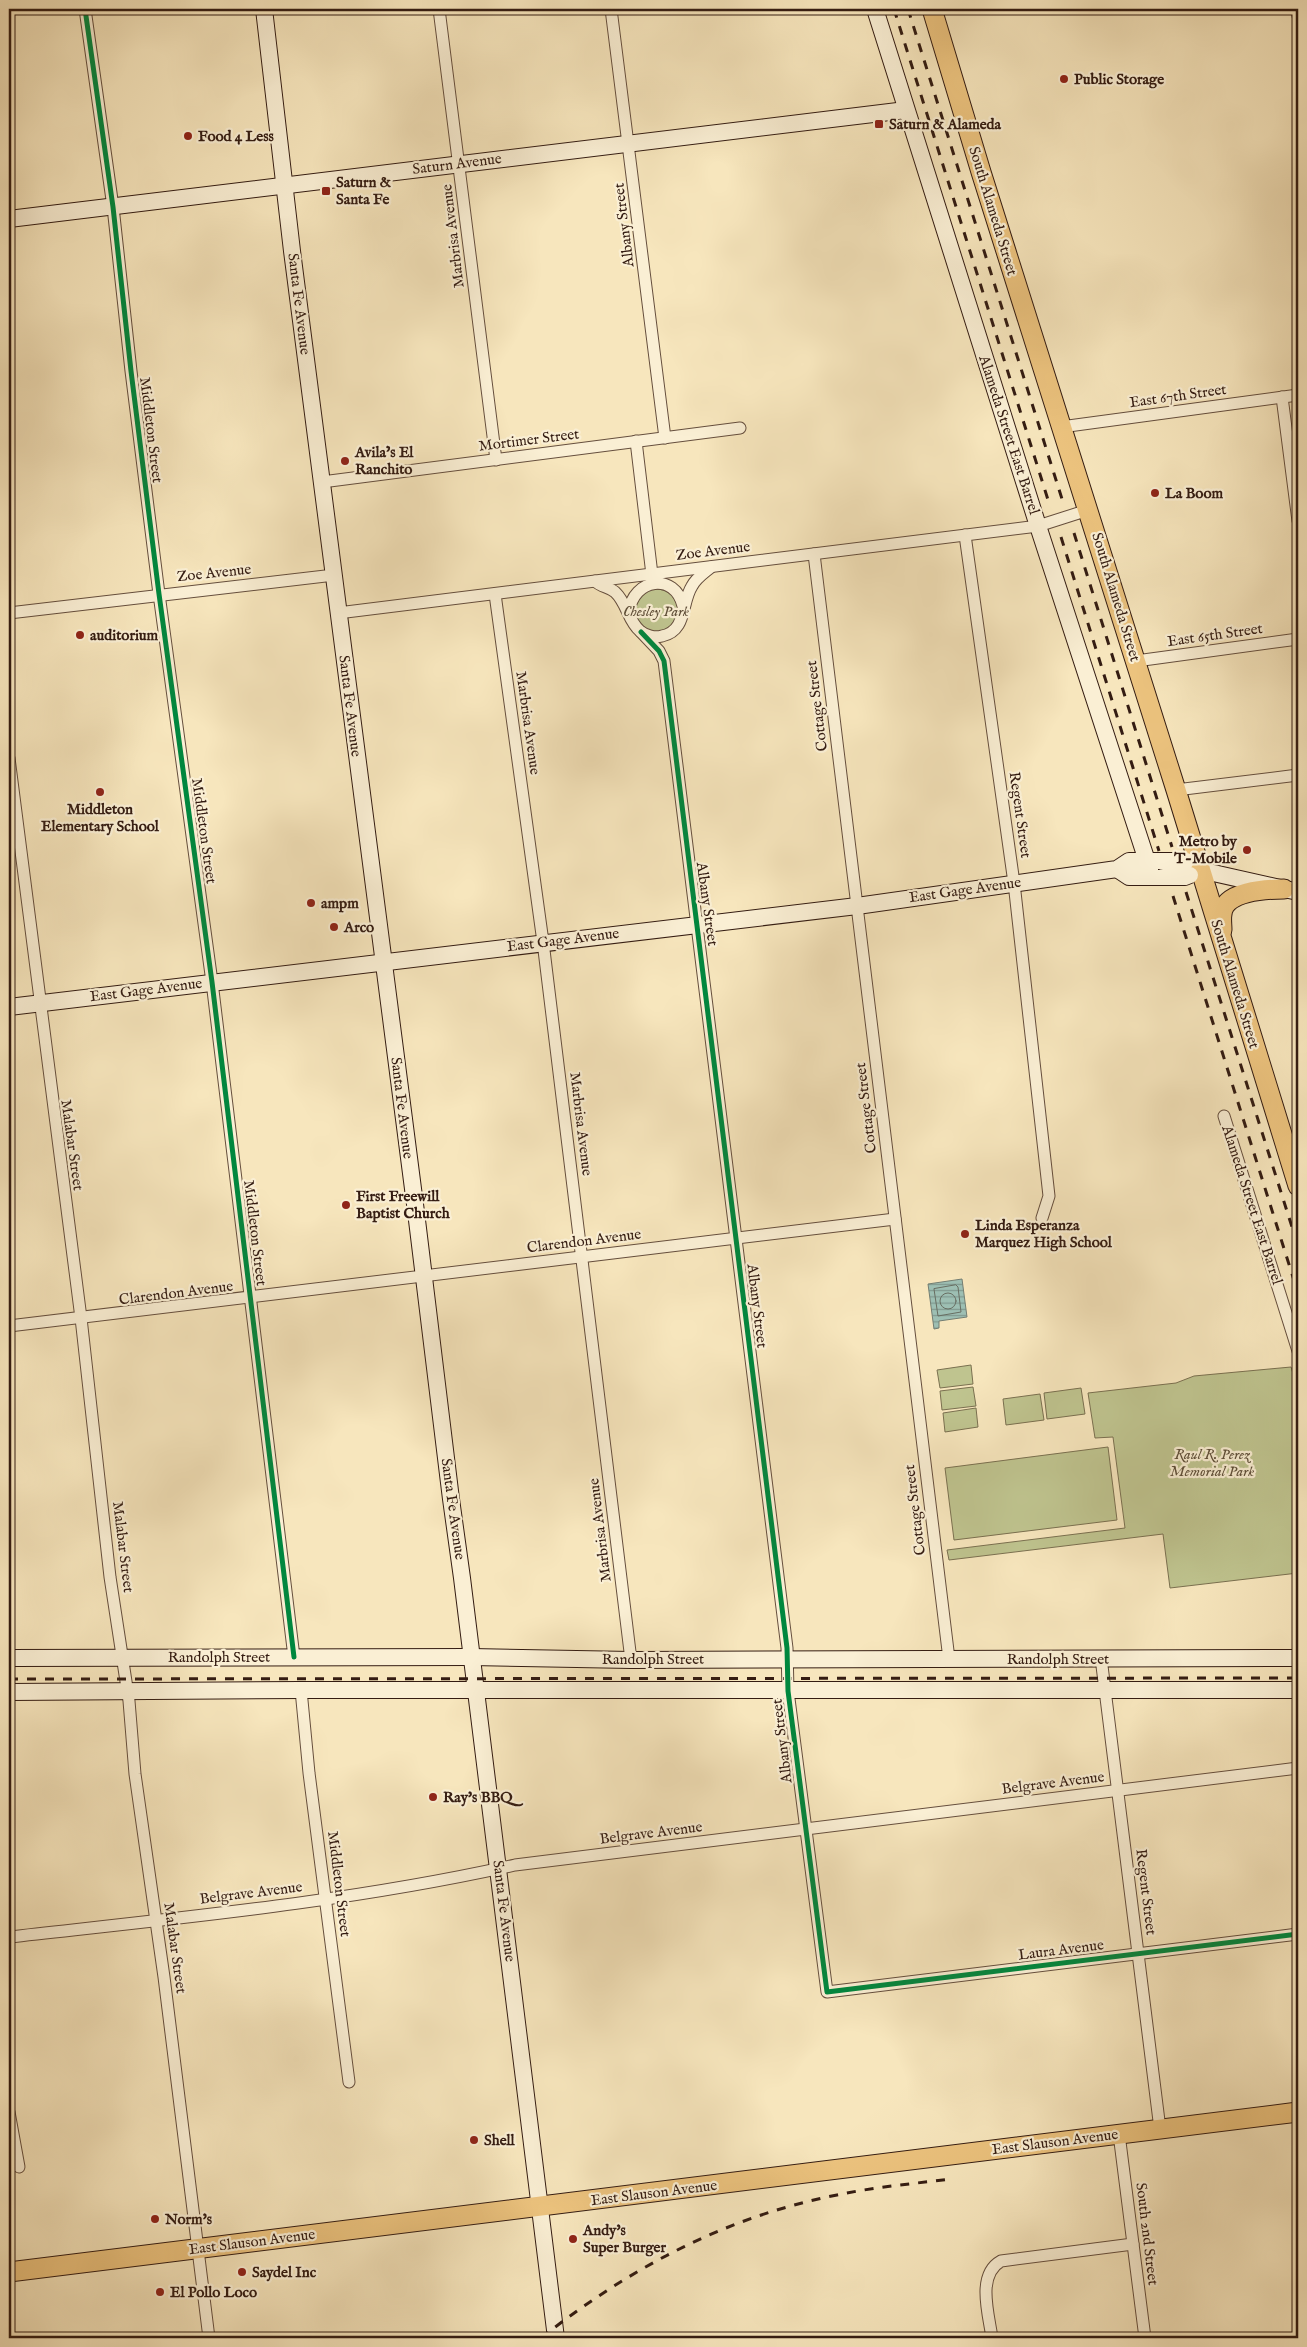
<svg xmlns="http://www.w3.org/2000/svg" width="1307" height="2347" font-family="'IM FELL English',serif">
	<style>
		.green { fill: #bfc48f; stroke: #7a7050 }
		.water { fill: url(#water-rules); stroke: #737e73 }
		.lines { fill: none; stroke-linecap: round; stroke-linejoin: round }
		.shore { stroke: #686e62; stroke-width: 1 }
		.street-casing { stroke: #654e3d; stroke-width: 13 }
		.secondary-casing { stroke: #341c12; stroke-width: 18 }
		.primary-casing { stroke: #341c12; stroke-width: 21 }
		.street { stroke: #faefd4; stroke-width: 11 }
		.secondary { stroke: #faefd4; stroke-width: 16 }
		.primary { stroke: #ecc37e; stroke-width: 19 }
		.rail { stroke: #341c12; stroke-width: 3; stroke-dasharray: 9 9; stroke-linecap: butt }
		.secondary-bridge-casing { stroke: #341c12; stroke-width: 18; stroke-linecap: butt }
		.secondary-bridge { stroke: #faefd4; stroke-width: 16 }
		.cycleway-casing { stroke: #faefd4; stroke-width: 8 }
		.cycleway { stroke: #00873e; stroke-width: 5 }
		.poi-dot { fill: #8f2418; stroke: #faefd4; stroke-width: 2 }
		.labels { text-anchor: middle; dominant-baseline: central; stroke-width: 4.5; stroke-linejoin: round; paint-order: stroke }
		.poi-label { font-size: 15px; font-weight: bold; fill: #341c12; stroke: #faefd4; text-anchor: start }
		.street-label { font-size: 15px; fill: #341c12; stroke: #faefd4 }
		.park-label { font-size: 15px; font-style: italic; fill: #5e4e38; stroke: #faefd4 }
	</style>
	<defs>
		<pattern id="water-rules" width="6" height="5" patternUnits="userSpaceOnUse" patternTransform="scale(1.25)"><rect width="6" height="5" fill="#9dbfb3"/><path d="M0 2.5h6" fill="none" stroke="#819a90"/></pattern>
	</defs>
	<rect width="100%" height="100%" fill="#f7e6bd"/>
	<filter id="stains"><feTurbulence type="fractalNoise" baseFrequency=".004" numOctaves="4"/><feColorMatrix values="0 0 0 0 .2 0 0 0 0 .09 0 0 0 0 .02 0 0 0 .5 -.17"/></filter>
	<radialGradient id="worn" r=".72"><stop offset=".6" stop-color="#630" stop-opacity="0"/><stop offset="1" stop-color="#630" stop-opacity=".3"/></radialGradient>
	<g class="green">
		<circle cx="656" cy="611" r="22"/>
		<polygon points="971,1365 973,1384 940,1388 937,1370"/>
		<polygon points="1291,1367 1298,1390 1298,1573 1170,1588 1163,1534 949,1560 947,1550 1125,1528 1113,1437 1095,1438 1088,1393 1176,1383 1194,1376"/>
		<polygon points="973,1387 976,1406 942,1410 940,1391"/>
		<polygon points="1081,1388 1085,1414 1047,1419 1044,1393"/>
		<polygon points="1040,1394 1044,1420 1006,1425 1003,1399"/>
		<polygon points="976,1408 978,1427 945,1432 943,1413"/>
		<polygon points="1108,1447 1117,1520 954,1540 945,1468"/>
	</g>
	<polygon class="water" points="962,1279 967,1317 939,1321 939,1328 934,1329 928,1284"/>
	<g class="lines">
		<g class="shore">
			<polygon points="956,1285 958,1287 961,1312 938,1316 934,1289"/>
			<circle cx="948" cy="1301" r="8"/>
		</g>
		<defs>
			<g id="street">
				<polyline points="85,9 113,207 131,371 159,594 212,982 294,1657"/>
				<polyline points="439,9 496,460"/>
				<polyline points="611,9 665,438"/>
				<polyline points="1297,9 1298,16"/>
				<polyline points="1282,397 1298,521"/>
				<polyline points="1061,427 1298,395"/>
				<polyline points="636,441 653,583"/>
				<polyline points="322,482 740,428"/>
				<polyline points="965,535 1014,883 1049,1196 1042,1218"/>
				<polyline points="814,554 949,1659"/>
				<path d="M595,581C601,587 609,587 615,592C627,603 628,621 640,631C646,636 655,638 662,636C687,631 681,603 692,586C696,578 704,573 711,567"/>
				<polyline points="495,594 543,942 631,1660"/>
				<path d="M629,612C633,578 675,572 683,606"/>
				<polyline points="9,613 334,575"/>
				<polyline points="338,613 1038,526 1088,510"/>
				<polyline points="641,632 659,651 664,661 787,1648 788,1691 827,1992 1298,1934"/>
				<polyline points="1136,661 1298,639"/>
				<polyline points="9,758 81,1318 110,1577 129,1701 135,1774 164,1977 209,2338"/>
				<polyline points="1176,790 1298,775"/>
				<polyline points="1224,1116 1298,1351"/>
				<polyline points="9,1326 895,1219"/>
				<polyline points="1101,1658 1160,2129"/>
				<polyline points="301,1690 309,1773 349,2082"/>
				<path d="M9,1937C178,1918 349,1902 515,1865L1298,1768"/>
				<polyline points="9,2112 19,2167"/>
				<polyline points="1119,2134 1145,2338"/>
				<path d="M992,2338C989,2315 976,2275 1001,2261L1133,2244"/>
			</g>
			<g id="secondary">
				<polyline points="264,9 292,251 416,1212 451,1499 462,1578 556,2338"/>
				<polyline points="875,9 1038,526 1147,861"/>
				<polyline points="9,219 906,110"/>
				<polyline points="1192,865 1200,870 1298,892"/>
				<polyline points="1117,869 1129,877 1163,877"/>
				<polyline points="9,1007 857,906 1117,869 1129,861 1158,861"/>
				<polyline points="9,1658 471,1657 631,1660 1298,1658"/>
				<polyline points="9,1692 301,1690 1298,1690"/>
			</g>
			<g id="primary">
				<polyline points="932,9 981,172 1176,790 1298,1186"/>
				<path d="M1222,930C1222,925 1221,919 1222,914C1224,891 1266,889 1284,889"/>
				<polyline points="9,2272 1298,2112"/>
			</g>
		</defs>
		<use href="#street" class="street-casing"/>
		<use href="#secondary" class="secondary-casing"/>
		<use href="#primary" class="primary-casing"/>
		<use href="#street" class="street"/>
		<use href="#secondary" class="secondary"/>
		<use href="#primary" class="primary"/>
		<g class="rail">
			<polyline points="894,9 1049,503"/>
			<polyline points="908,9 1062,499"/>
			<polyline points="1074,533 1172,847"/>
			<polyline points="1061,537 1159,851"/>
			<polyline points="1186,892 1298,1246"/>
			<polyline points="1173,896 1298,1293"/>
			<polyline points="9,1679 1298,1678"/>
			<path d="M541,2338C630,2268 725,2217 837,2195C874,2187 912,2184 950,2179"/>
		</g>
		<defs>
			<g id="secondary-bridge">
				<polyline points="1158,861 1186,861"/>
				<polyline points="1163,877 1185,877 1190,875"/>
			</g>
		</defs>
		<use href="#secondary-bridge" class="secondary-bridge-casing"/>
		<use href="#secondary-bridge" class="secondary-bridge"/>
		<defs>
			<g id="cycleway">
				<polyline points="85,9 113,207 131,371 159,594 212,982 294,1657"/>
				<polyline points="641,632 659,651 664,661 787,1648 788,1691 827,1992 1298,1934"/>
			</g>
		</defs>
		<use href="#cycleway" class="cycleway-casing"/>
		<use href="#cycleway" class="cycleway"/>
	</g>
	<g class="poi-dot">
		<circle cx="1064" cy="79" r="5"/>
		<rect x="874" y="119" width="10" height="10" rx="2.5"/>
		<circle cx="188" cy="136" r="5"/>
		<rect x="321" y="186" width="10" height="10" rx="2.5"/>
		<circle cx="345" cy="461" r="5"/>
		<circle cx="1155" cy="493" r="5"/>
		<circle cx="80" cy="635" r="5"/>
		<circle cx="100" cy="792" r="5"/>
		<circle cx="1247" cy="850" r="5"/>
		<circle cx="311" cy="903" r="5"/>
		<circle cx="334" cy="927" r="5"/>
		<circle cx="346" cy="1205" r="5"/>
		<circle cx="965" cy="1234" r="5"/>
		<circle cx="433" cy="1797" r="5"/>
		<circle cx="474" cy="2140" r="5"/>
		<circle cx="155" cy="2219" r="5"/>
		<circle cx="573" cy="2239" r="5"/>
		<circle cx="242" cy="2272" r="5"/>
		<circle cx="160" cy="2292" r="5"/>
	</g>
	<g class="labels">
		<g class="poi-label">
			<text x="1074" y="79">Public Storage</text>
			<text x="889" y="124">Saturn &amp; Alameda</text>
			<text x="198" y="136">Food 4 Less</text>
			<text x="336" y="182">Saturn &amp;<tspan x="336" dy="17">Santa Fe</tspan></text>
			<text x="355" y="452">Avila’s El<tspan x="355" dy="17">Ranchito</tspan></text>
			<text x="1165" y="493">La Boom</text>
			<text x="90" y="635">auditorium</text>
			<text x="100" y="809" text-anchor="middle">Middleton<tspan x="100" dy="17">Elementary School</tspan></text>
			<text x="1237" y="841" text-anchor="end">Metro by<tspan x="1237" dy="17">T-Mobile</tspan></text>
			<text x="321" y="903">ampm</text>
			<text x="344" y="927">Arco</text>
			<text x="356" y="1196">First Freewill<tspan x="356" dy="17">Baptist Church</tspan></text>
			<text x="975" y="1225">Linda Esperanza<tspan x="975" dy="17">Marquez High School</tspan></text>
			<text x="443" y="1797">Ray's BBQ</text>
			<text x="484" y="2140">Shell</text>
			<text x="165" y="2219">Norm's</text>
			<text x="583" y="2230">Andy's<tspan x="583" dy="17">Super Burger</tspan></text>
			<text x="252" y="2272">Saydel Inc</text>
			<text x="170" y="2292">El Pollo Loco</text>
		</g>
		<g class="street-label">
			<text transform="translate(457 164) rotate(-7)">Saturn Avenue</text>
			<text transform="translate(993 211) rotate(73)">South Alameda Street</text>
			<text transform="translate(624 225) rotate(-97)">Albany Street</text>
			<text transform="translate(453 236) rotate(-97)">Marbrisa Avenue</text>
			<text transform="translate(299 304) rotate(83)">Santa Fe Avenue</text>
			<text transform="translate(1178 396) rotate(-8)">East 67th Street</text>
			<text transform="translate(151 430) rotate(83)">Middleton Street</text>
			<text transform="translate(1009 435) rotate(72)">Alameda Street East Barrel</text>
			<text transform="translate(529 440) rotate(-7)">Mortimer Street</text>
			<text transform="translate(713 551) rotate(-7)">Zoe Avenue</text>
			<text transform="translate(214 573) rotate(-6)">Zoe Avenue</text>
			<text transform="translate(1116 597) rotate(73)">South Alameda Street</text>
			<text transform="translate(1215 635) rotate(-8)">East 65th Street</text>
			<text transform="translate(350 706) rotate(83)">Santa Fe Avenue</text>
			<text transform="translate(817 706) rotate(-97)">Cottage Street</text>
			<text transform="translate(528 723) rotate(82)">Marbrisa Avenue</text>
			<text transform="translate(1020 815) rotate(82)">Regent Street</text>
			<text transform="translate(204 831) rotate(82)">Middleton Street</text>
			<text transform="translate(965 890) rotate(-8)">East Gage Avenue</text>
			<text transform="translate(707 904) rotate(82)">Albany Street</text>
			<text transform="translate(563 940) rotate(-7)">East Gage Avenue</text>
			<text transform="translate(1235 984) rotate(73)">South Alameda Street</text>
			<text transform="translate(146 990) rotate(-7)">East Gage Avenue</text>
			<text transform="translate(402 1108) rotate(83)">Santa Fe Avenue</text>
			<text transform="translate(866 1108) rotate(-97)">Cottage Street</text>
			<text transform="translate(581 1124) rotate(83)">Marbrisa Avenue</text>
			<text transform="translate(72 1145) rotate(82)">Malabar Street</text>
			<text transform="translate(1252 1205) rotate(72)">Alameda Street East Barrel</text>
			<text transform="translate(255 1233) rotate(83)">Middleton Street</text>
			<text transform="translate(584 1241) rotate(-7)">Clarendon Avenue</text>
			<text transform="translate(176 1293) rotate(-7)">Clarendon Avenue</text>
			<text transform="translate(757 1306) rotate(83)">Albany Street</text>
			<text transform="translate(453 1509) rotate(82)">Santa Fe Avenue</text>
			<text transform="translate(915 1510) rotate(-97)">Cottage Street</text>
			<text transform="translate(600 1530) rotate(-97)">Marbrisa Avenue</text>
			<text transform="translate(123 1547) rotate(83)">Malabar Street</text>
			<text x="219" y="1657">Randolph Street</text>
			<text x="653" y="1659">Randolph Street</text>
			<text x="1058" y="1659">Randolph Street</text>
			<text transform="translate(782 1741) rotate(-97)">Albany Street</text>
			<text transform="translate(1053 1783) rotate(-7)">Belgrave Avenue</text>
			<text transform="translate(651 1833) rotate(-7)">Belgrave Avenue</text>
			<text transform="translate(339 1884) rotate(83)">Middleton Street</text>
			<text transform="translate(1146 1892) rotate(83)">Regent Street</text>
			<text transform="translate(251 1893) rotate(-7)">Belgrave Avenue</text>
			<text transform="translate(504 1911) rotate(83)">Santa Fe Avenue</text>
			<text transform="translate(175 1948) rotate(82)">Malabar Street</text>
			<text transform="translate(1061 1950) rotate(-7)">Laura Avenue</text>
			<text transform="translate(1055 2142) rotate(-7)">East Slauson Avenue</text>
			<text transform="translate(654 2193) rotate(-7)">East Slauson Avenue</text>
			<text transform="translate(1147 2234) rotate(83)">South 2nd Street</text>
			<text transform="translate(252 2242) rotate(-7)">East Slauson Avenue</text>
		</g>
		<g class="park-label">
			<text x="656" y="611">Chesley Park</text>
			<text x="1212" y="1454">Raul R. Perez<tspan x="1212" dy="17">Memorial Park</tspan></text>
		</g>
	</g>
	<rect width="1307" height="2347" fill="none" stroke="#f7e6bd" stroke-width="30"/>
	<rect x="10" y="10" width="1287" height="2327" fill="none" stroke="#341c12" stroke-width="2.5"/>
	<rect x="15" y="15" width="1277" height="2317" fill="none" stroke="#341c12"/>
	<rect width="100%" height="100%" filter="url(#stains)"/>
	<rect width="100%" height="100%" fill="url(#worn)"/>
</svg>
